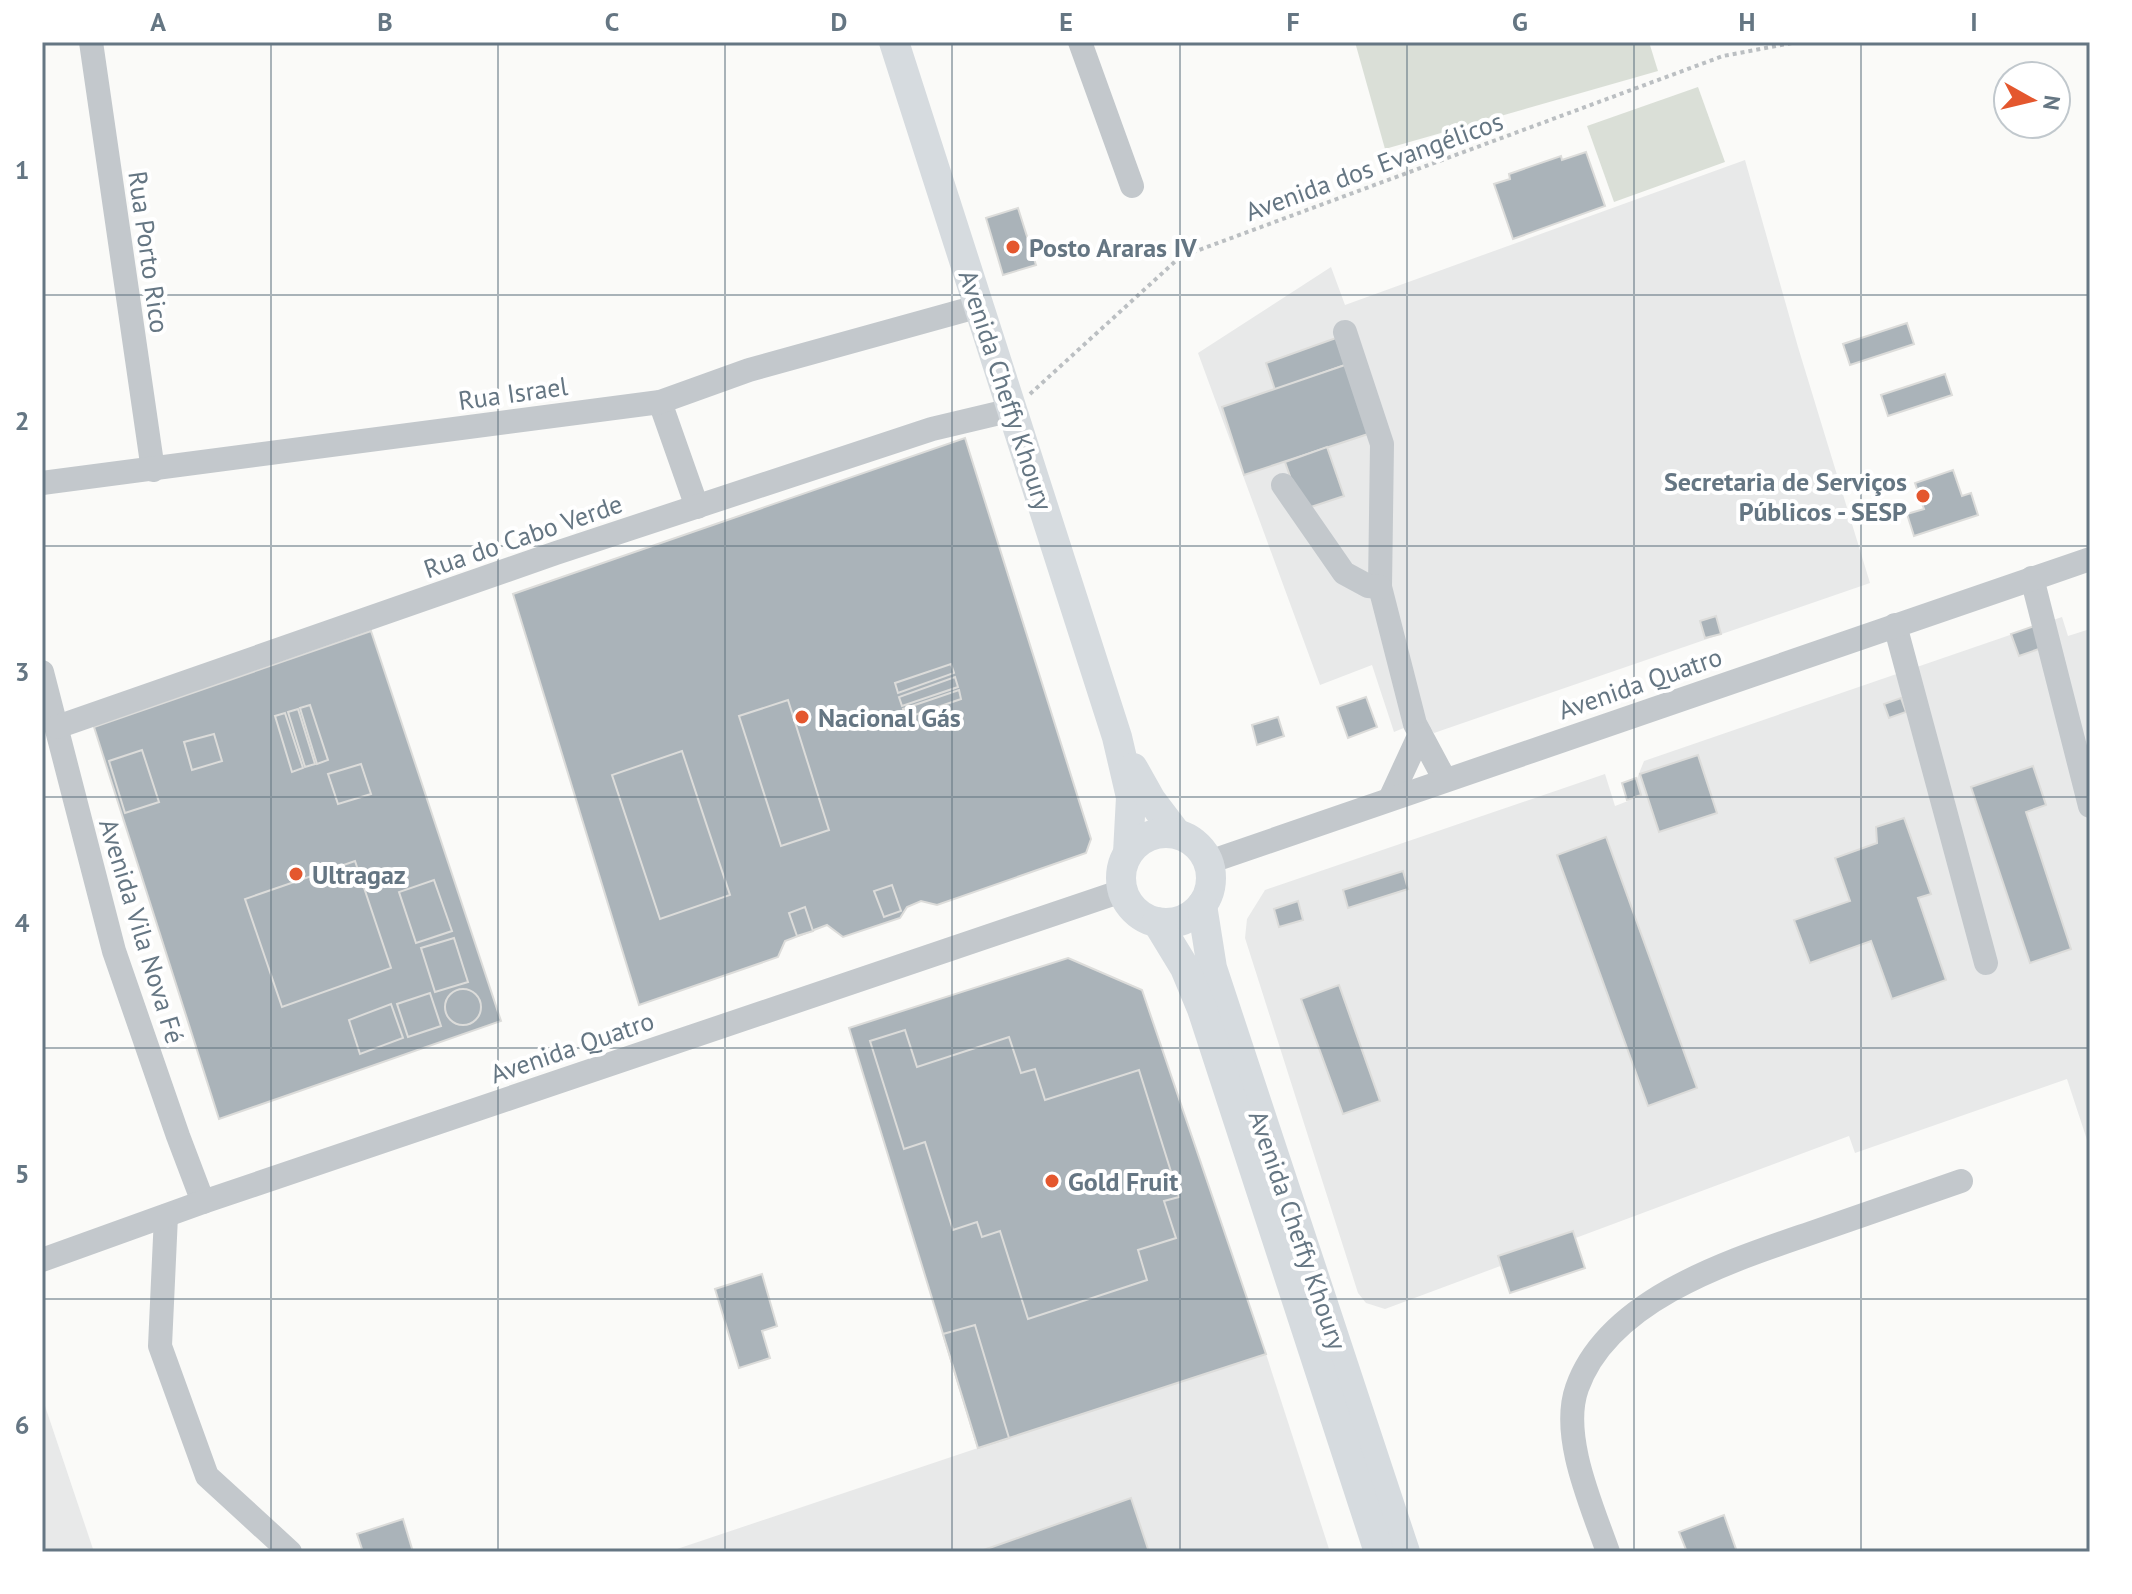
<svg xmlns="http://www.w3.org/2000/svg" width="2132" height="1594" font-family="'PT Sans',sans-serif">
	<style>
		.built { fill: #e8e9e9 }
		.green { fill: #dadfd7 }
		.building { fill: #aab3b9; stroke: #dcdcda; stroke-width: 2 }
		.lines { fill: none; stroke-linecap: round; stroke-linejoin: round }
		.path { stroke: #bbbfc2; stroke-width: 4; stroke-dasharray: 4 4; stroke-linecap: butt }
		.minor { stroke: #c3c8cc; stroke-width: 24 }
		.major { stroke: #d6dbdf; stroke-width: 30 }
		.grid { fill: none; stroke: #657683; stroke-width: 2; stroke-opacity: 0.55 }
		.poi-dot { fill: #e4572e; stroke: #fff; stroke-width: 3 }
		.labels { text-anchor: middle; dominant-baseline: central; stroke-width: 8; stroke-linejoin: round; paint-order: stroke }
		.street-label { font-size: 26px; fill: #657683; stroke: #fff }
		.poi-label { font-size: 26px; font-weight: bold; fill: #657683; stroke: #fff; text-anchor: start }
		.neatline { fill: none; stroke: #657683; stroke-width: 3 }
		.grid-label { font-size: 26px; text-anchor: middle; font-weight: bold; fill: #657683 }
	</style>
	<rect width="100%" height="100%" fill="#fafaf8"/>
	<g class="built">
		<polygon points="1745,160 1798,347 1870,583 1434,733 1423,720 1394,732 1372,665 1320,685 1198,353 1331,267 1345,305"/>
		<polygon points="2062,617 2068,636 2090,629 2090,1149 2067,1079 1855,1153 1849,1136 1385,1309 1366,1303 1358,1293 1245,938 1247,919 1265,890 1605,774 1615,806 1628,801 1644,761"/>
		<polygon points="1266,1354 1330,1552 668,1552 978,1448"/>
		<polygon points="42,1397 94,1552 42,1552"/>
	</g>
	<g class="green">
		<polygon points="1355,42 1649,42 1658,71 1385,149"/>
		<polygon points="1698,87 1725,162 1614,202 1587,126"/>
	</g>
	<g class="building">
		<polygon points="1586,152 1605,206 1513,239 1494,184 1510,179 1509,174 1561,156 1562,160"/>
		<polygon points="1018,208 1036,265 1003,275 986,218"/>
		<polygon points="1907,323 1914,344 1850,365 1843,344"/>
		<polygon points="1336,338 1345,365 1275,390 1266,363"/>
		<polygon points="1345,365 1368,434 1244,475 1222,407"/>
		<polygon points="1945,374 1952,395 1888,416 1881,395"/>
		<polygon points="965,438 1091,839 1086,853 937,905 921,901 907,907 900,918 843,937 827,925 785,941 778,957 639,1005 513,594"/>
		<polygon points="1327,447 1344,496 1302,510 1285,462"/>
		<polygon points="1953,470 1962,496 1971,493 1978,515 1914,536 1907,514 1924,509 1915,483"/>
		<polygon points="1716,616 1721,634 1705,638 1700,621"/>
		<polygon points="2049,621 2056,643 2019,656 2011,634"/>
		<polygon points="371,631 501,1021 219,1119 94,727"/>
		<polygon points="951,664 954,673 898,693 895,683"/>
		<polygon points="955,677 958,687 902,706 899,697"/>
		<polygon points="959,690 961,699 906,718 903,709"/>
		<polygon points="1366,697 1377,727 1348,738 1337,707"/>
		<polygon points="1901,698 1906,712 1889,718 1884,704"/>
		<polygon points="788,700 829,830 781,846 739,716"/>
		<polygon points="310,705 328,760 317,764 300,708"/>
		<polygon points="298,709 315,764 305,767 288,712"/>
		<polygon points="285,713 303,768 292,772 275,716"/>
		<polygon points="1278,717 1284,736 1257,745 1252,725"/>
		<polygon points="214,734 222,761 192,770 184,742"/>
		<polygon points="142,750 159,802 125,813 109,761"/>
		<polygon points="682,751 730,895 660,919 612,775"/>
		<polygon points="1698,755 1717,813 1659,832 1640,774"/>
		<polygon points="361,764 371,794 338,804 328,774"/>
		<polygon points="2033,766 2046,805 2026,812 2071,949 2030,963 1971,787"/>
		<polygon points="1636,778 1641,795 1627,800 1622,783"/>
		<polygon points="1904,818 1931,894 1918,898 1946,980 1892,999 1871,941 1810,963 1794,920 1850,901 1835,858 1877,843 1876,827"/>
		<polygon points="1606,837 1697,1088 1648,1106 1557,855"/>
		<polygon points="355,861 391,968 282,1007 245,899"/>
		<polygon points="1403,871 1408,889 1348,908 1343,890"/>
		<polygon points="434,880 452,931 416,943 399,892"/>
		<polygon points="892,885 901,911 884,917 874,891"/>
		<polygon points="1298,901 1303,920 1279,927 1274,909"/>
		<polygon points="805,907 813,931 797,936 789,913"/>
		<polygon points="454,938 468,982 435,992 421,948"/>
		<polygon points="1068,958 1142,990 1266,1354 978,1448 849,1028"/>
		<polygon points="1339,985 1380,1101 1343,1114 1301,999"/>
		<circle cx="463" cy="1007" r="18"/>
		<polygon points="430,993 441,1026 408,1037 397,1004"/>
		<polygon points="391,1004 403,1038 360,1054 349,1020"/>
		<polygon points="905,1030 917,1067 1009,1037 1021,1073 1035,1069 1045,1100 1139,1070 1179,1197 1164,1201 1176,1238 1138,1250 1147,1280 1028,1319 1000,1231 982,1237 977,1222 953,1230 925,1142 904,1149 870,1041"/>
		<polygon points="1573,1231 1585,1268 1510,1293 1498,1256"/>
		<polygon points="762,1274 777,1326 762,1331 770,1358 739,1368 715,1289"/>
		<polygon points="975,1325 1009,1438 978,1448 943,1334"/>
		<polygon points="1131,1498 1149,1552 978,1552"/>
		<polygon points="1724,1515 1737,1552 1687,1552 1679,1532"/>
		<polygon points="403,1519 413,1552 363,1552 357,1534"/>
	</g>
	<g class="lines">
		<polyline class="path" points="1030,394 1180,257 1723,56 1797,42"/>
		<g class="minor">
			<polyline points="91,42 153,470"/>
			<polyline points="1080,42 1132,186"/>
			<polyline points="1345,332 1382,444 1380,587 1415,724 1445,780"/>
			<polyline points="660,402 697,507"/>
			<polyline points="42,483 660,402 749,370 980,306"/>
			<polyline points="1283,485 1344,573 1368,586 1380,587"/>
			<polyline points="2032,578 2090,806"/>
			<polyline points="1895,625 1986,963"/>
			<polyline points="42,672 114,951 178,1136 203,1202"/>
			<polyline points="57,727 556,553 932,429 1012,410"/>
			<polyline points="1390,799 1420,734"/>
			<polyline points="1209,862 2090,559"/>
			<polyline points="166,1216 160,1346 207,1476 290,1552"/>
			<polyline points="42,1260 203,1202 1122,891"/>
			<path d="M1608,1552C1592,1506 1560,1436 1577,1388C1609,1297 1736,1259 1817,1231C1865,1214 1913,1198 1961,1181"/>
		</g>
		<g class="major">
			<polyline points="894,42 1117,737 1131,797 1128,853"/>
			<polyline points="1133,768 1151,800 1176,833"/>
			<circle cx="1166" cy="878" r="45"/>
			<polyline points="1202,905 1212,968 1405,1552"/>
			<polyline points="1157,922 1185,968 1202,1009 1379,1552"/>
		</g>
	</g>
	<path class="grid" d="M271,42V1552M498,42V1552M725,42V1552M952,42V1552M1180,42V1552M1407,42V1552M1634,42V1552M1861,42V1552M42,295H2090M42,546H2090M42,797H2090M42,1048H2090M42,1299H2090"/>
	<g class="poi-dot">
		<circle cx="1013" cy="247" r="8"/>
		<circle cx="1923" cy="496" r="8"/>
		<circle cx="802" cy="717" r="8"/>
		<circle cx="296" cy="874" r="8"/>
		<circle cx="1052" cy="1181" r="8"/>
	</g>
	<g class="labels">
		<g class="street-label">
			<text transform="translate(1374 166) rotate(-20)">Avenida dos Evangélicos</text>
			<text transform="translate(149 252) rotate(82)">Rua Porto Rico</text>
			<text transform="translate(1006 390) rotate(72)">Avenida Cheffy Khoury</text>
			<text transform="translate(513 393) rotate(-8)">Rua Israel</text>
			<text transform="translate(523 536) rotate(-19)">Rua do Cabo Verde</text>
			<text transform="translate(1640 683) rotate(-19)">Avenida Quatro</text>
			<text transform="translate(142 931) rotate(73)">Avenida Vila Nova Fé</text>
			<text transform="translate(572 1047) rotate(-19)">Avenida Quatro</text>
			<text transform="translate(1298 1230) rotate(71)">Avenida Cheffy Khoury</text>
		</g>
		<g class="poi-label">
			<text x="1029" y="247">Posto Araras IV</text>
			<text x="1907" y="481" text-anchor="end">Secretaria de Serviços<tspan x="1907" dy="30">Públicos - SESP</tspan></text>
			<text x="818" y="717">Nacional Gás</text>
			<text x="312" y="874">Ultragaz</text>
			<text x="1068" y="1181">Gold Fruit</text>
		</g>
	</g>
	<rect width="2132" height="1594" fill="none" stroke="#ffffff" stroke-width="88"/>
	<g transform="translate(2032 100) rotate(98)"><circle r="38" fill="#ffffff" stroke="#c1c8cd" stroke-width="2"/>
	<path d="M0-6L14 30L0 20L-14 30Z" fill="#e4572e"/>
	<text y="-12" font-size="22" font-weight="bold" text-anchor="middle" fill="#657683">N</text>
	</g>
	<rect x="44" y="44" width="2044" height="1506" class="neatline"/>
	<g class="grid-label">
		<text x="158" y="31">A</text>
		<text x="385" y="31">B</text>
		<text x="612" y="31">C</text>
		<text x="839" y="31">D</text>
		<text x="1066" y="31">E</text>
		<text x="1293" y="31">F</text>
		<text x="1520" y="31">G</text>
		<text x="1747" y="31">H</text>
		<text x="1974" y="31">I</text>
		<text x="22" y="179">1</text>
		<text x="22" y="430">2</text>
		<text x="22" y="681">3</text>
		<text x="22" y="932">4</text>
		<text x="22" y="1183">5</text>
		<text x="22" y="1434">6</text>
	</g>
</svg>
